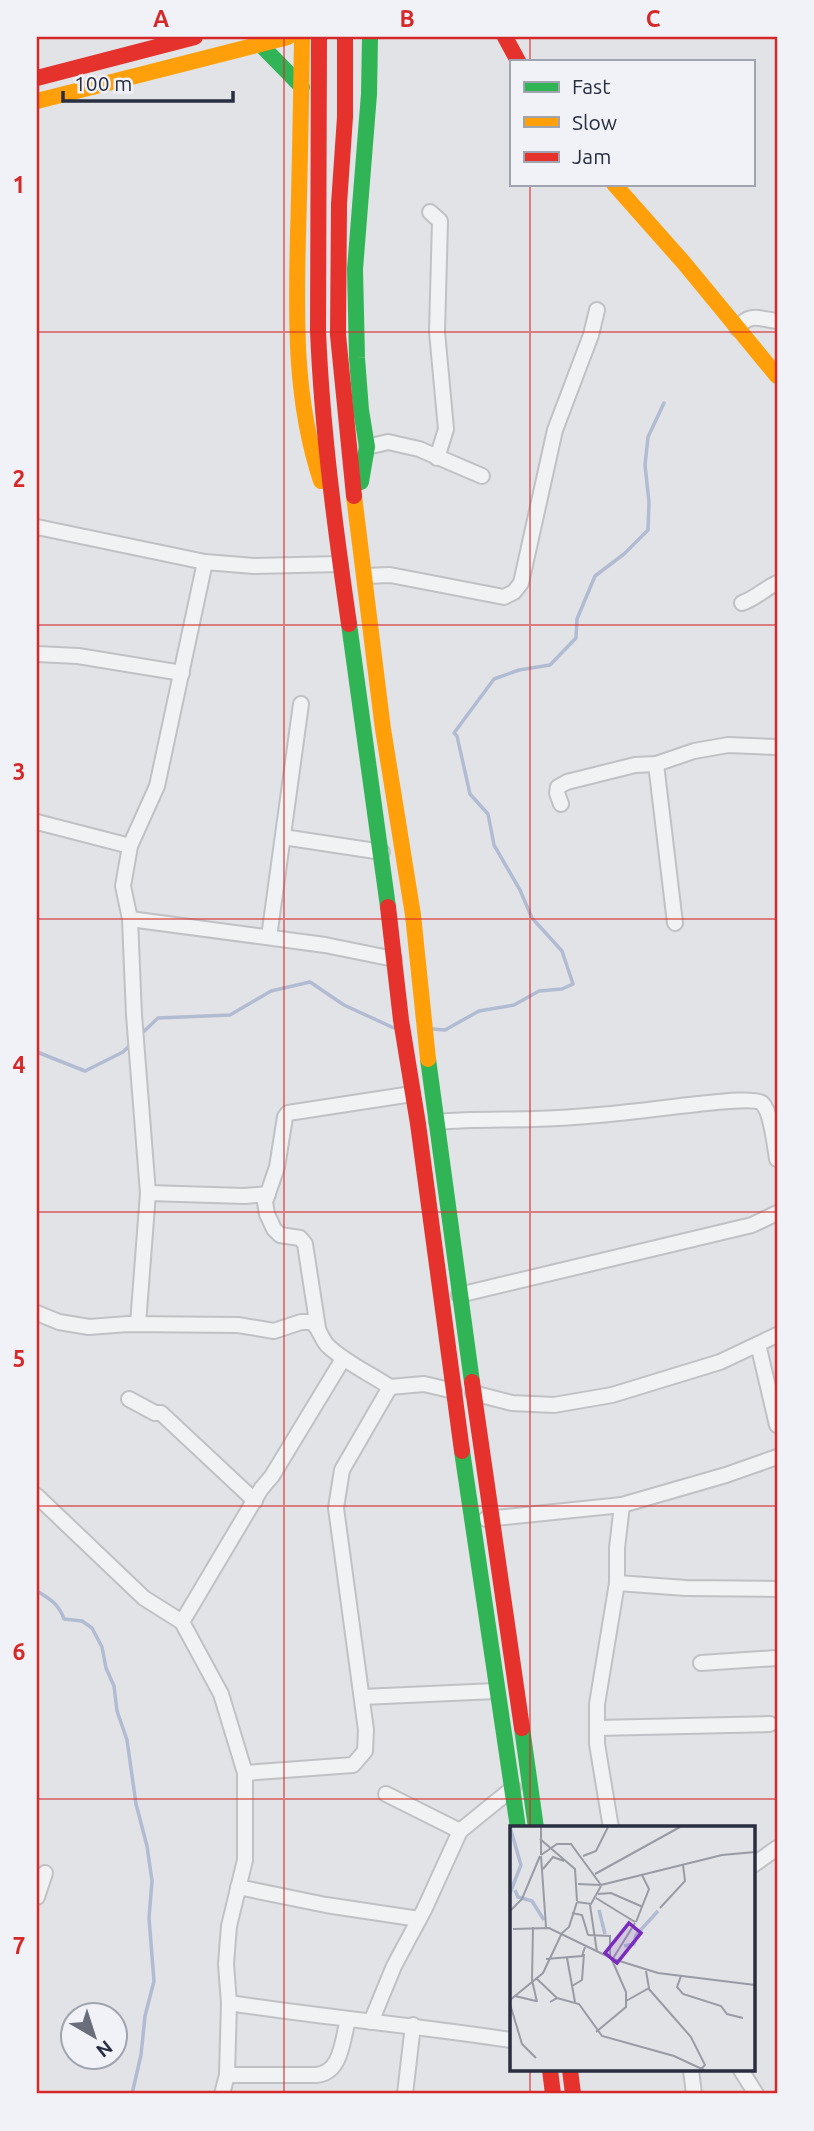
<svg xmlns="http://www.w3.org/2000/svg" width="814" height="2131" font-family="Ubuntu,sans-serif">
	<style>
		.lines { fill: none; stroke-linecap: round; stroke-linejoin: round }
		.stream { stroke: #b1bbd2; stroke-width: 3.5 }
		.street-casing { stroke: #c0c1c5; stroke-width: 18 }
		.street { stroke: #f1f2f4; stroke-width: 14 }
		.fast { stroke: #30b455; stroke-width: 16 }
		.slow { stroke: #ff9f0a; stroke-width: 16 }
		.jam { stroke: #e5322d; stroke-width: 16 }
		.grid { fill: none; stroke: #d62828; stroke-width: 2; stroke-opacity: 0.55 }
		.inset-river { fill: none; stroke: #b1bbd2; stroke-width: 3.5 }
		.inset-road { fill: none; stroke: #989ba4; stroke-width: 2 }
		.view { fill: #7b2cbf; fill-opacity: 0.15; stroke: #7b2cbf; stroke-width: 3.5 }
		.inset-edge { fill: none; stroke: #292e40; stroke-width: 3.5 }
		.neatline { fill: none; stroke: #d62828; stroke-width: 2.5 }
		.grid-label { font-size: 23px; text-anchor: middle; font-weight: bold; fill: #d62828 }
	</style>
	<rect width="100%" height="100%" fill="#e2e3e7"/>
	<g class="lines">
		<g class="stream">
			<polyline points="433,1029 445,1030 479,1011 514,1005 539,991 562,989 573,984 562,951 532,918 520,890 494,845 488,814 470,794 457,736 454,733 494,679 519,670 550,665 576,638 577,619 595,576 624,554 648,530 649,502 645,465 648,437 664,403"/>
			<polyline points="139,1036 158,1018 230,1015 271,991 310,982 344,1005 394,1028"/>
			<polyline points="37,1052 85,1071 123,1052 131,1044"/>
			<path d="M37,1591C50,1599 59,1604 64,1619L82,1621L92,1628L102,1647L106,1668L114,1686L117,1711L127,1740L136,1804L147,1846L152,1881L149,1918L154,1981L145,2016L141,2055L132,2094"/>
		</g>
		<defs>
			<g id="street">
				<polyline points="430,212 440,221 437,332 446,429 437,458"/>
				<path d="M737,328C751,312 759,319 777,321"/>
				<polyline points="367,447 388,442 419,449 482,476"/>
				<polyline points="37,527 205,562 254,566 340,564"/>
				<polyline points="365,576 390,575 504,597 514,592 521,583 555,430 591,335 597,310"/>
				<path d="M742,603C756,598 764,589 777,583"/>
				<polyline points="37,654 78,656 182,673"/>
				<polyline points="656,764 675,923"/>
				<polyline points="561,804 557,793 558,787 567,782 635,765 656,764 694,751 728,745 777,747"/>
				<polyline points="37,822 130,846"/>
				<polyline points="283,837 382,852"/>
				<polyline points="130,919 325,945 394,959"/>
				<polyline points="269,937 301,704"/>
				<path d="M437,1122C470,1119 501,1120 533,1119C588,1118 644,1110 698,1104C710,1103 753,1097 762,1103C771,1111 775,1146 777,1159"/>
				<polyline points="148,1193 245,1196 268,1194"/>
				<polyline points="459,1295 752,1225 777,1213"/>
				<path d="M37,1313L59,1322L89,1327L128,1324L238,1325L274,1331L301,1322H312C320,1329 321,1339 328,1346C346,1363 369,1373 390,1387"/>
				<polyline points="138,1324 148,1193 134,1015 130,919 123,886 130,846 157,786 205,562"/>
				<polyline points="318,1328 305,1244 300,1238 280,1235 274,1229 267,1214 265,1202 277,1167 285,1117 288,1113 412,1094"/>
				<polyline points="758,1344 777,1425"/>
				<polyline points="473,1393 512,1403 554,1405 612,1395 720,1362 777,1335"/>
				<polyline points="129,1399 155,1413 161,1413 255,1501"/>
				<polyline points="37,1496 144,1598 182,1622"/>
				<polyline points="486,1519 622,1505 726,1475 777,1457"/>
				<polyline points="617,1583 686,1588 777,1589"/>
				<polyline points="701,1663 777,1658"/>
				<polyline points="362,1697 496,1691"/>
				<polyline points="597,1728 770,1724"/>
				<polyline points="245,1773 353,1765 365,1751 366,1730 336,1508 342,1470 390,1387 424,1384 454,1391"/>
				<polyline points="386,1794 460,1831"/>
				<polyline points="611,1828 597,1744 597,1704 617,1583 617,1548 622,1505"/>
				<polyline points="753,1865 777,1848"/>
				<polyline points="238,1887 326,1905 419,1919"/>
				<polyline points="37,1897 45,1873"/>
				<path d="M229,2003C323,2017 417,2026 511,2040"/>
				<polyline points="371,2022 394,1966 424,1910 460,1831 513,1788"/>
				<polyline points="691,2070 694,2094"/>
				<polyline points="741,2070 756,2094"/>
				<path d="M227,2075H316C342,2073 342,2040 348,2020"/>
				<polyline points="222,2094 227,2075 229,2003 226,1964 229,1926 245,1860 245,1773 221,1694 182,1622 261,1489 272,1476 343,1359"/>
				<polyline points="405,2094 413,2025"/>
			</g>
		</defs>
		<use href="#street" class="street-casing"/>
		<use href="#street" class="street"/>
		<g class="fast">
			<polyline points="260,44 302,87"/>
			<polyline points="361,482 367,447 361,410 357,358 355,269 369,94 370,37"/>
			<polyline points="349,624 388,907"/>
			<polyline points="428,1059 472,1382"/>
			<polyline points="462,1451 518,1828"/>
			<polyline points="522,1728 536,1828"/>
		</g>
		<g class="slow">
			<path d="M302,37C301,103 300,168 298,234C296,319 294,399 321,481"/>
			<polyline points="37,101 288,37"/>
			<polyline points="614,184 684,263 777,376"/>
			<polyline points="354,496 383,729 413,915 428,1059"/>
		</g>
		<g class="jam">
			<path d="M319,37L318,331C322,429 335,527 349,624"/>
			<polyline points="345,37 345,117 339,204 338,335 354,496"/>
			<polyline points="505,37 518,61"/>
			<polyline points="37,78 195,37"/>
			<polyline points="388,907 401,1020 418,1124 462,1451"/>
			<polyline points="472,1382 522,1728"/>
			<polyline points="550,2070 553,2094"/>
			<polyline points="570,2070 573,2094"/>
		</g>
	</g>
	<path class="grid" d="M284,37V2094M530,37V61M530,184V1828M37,332H777M37,625H777M37,919H777M37,1212H777M37,1506H777M37,1799H777M530,2070V2094"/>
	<g transform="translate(510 1826)">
		<rect width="245" height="245" fill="#e2e3e7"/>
		<path class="inset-river" d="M5,64L8,71L22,75L34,94M0,67L11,39L0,1M89,84L95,108M114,120L124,118L126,109L148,85"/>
		<path class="inset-road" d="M30,13L65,43L67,75M31,29V1M31,29L47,18H61L91,59M31,30L36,101M73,30L86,25L98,1M33,43L43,31L54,35M85,48L170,1M68,58L90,59M91,59L212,29L245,26M88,68L101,67L133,81M86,72L125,96M67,76L81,78L91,60M80,79L87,126M150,82L175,55L173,39M0,85L12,73L30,30M62,87L72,89L78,109M126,96L139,63L132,49M3,103L39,102L103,133M51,108L59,101L67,76M78,109L100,110V131M57,132L65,176M36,133L72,130L75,121M103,133L148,147L245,159M171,150L167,161L173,168L211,180L217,188L233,192M26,152L47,172L40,176M22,154L23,101M22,154L27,176M62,160L72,154L74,128M138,162L181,211L195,239L191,243M5,170L26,175M47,172L69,178L92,210L164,230L194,244M0,174L33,147L51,109M116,175L139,162L136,145M0,178L12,218L26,232M86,206L116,181V166L102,134L125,97"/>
		<path class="view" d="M119,97L131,107L107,137L95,127Z"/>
		<rect width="245" height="245" class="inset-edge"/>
	</g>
	<rect width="814" height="2131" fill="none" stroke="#f0f2f7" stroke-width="77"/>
	<rect x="510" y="60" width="245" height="126" fill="#f0f2f7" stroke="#a0a4ae" stroke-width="2"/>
	<rect x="524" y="82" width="35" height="10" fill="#30b455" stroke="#a0a4ae" stroke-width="2"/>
	<text x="572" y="94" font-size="21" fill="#292e40">Fast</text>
	<rect x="524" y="117" width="35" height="10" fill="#ff9f0a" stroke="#a0a4ae" stroke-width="2"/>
	<text x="572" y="130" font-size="21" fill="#292e40">Slow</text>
	<rect x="524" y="152" width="35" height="10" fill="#e5322d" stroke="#a0a4ae" stroke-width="2"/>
	<text x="572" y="164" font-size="21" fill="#292e40">Jam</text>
	<g transform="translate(94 2036) rotate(141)"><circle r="33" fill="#f0f2f7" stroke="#a0a4ae" stroke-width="2"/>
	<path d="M0-5L12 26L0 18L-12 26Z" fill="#6a6d7a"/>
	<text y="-10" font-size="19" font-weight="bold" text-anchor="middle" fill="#292e40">N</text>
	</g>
	<path d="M63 91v10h170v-10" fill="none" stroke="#292e40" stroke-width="3.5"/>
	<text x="74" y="91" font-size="21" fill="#292e40" stroke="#f0f2f7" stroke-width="5" paint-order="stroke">100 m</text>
	<rect x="38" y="38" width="738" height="2054" class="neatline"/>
	<g class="grid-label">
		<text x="161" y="27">A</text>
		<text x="407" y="27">B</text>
		<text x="653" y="27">C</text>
		<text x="19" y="193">1</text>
		<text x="19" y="487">2</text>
		<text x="19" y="780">3</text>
		<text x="19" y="1073">4</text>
		<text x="19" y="1367">5</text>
		<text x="19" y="1660">6</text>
		<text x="19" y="1954">7</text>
	</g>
</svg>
